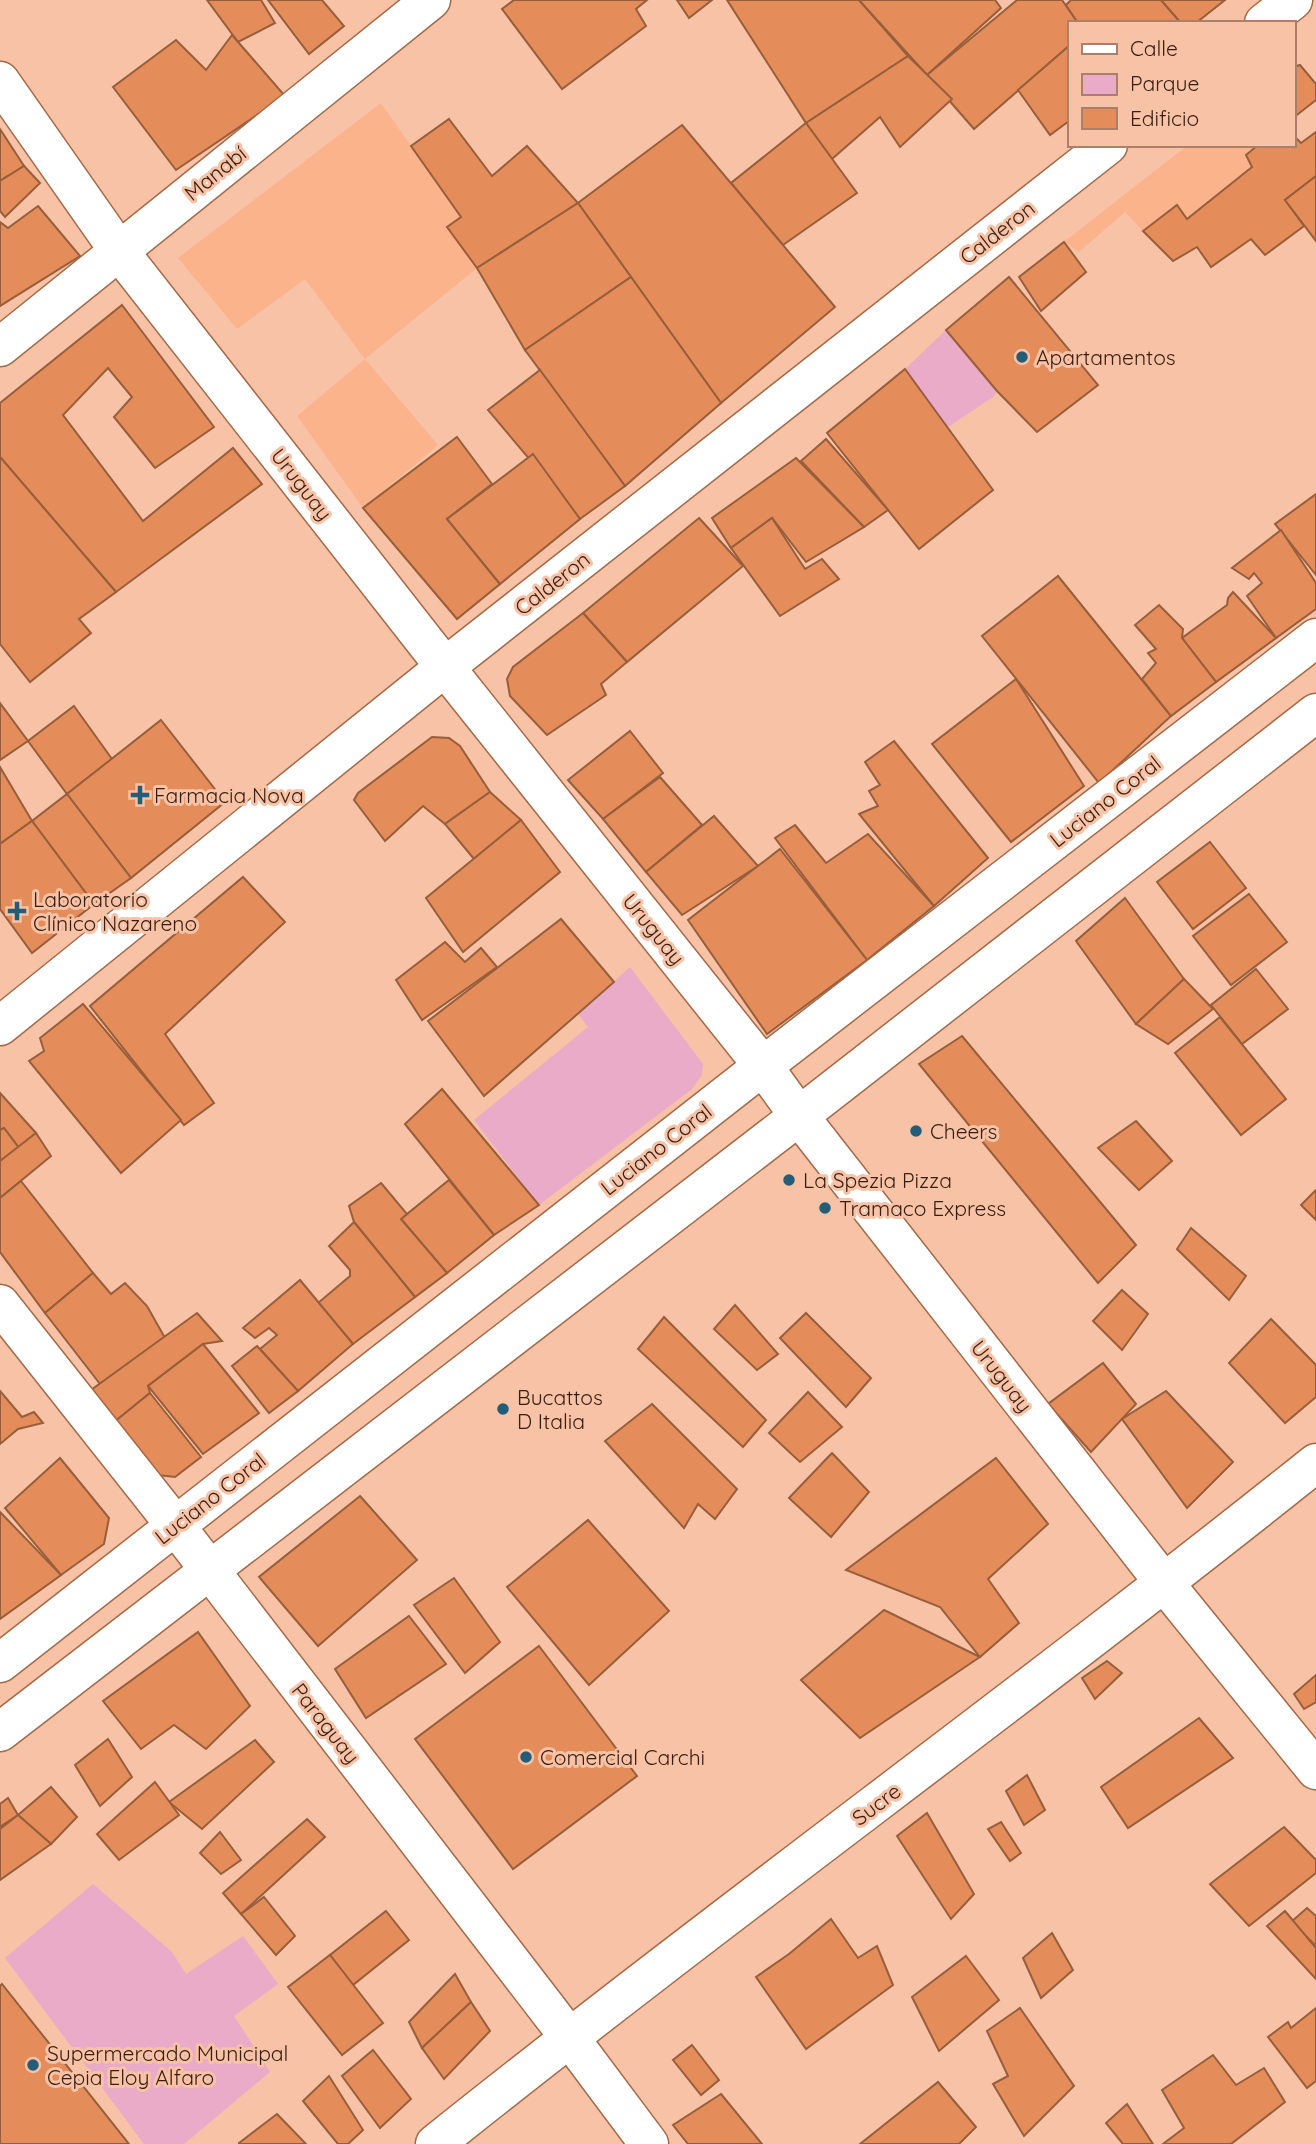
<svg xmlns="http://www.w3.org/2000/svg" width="1316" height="2144" font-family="Quicksand,sans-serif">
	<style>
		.built { fill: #fbb38b }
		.green { fill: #eaabc8 }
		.building { fill: #e48d5a; stroke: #985e3c; stroke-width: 2 }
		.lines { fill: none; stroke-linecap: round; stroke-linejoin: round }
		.minor-casing { stroke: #a46947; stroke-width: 41 }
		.major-casing { stroke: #a46947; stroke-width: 41 }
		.minor { stroke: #fff; stroke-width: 38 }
		.major { stroke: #fff; stroke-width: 38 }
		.poi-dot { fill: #245d77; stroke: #f7c2a6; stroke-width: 2.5 }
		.labels { text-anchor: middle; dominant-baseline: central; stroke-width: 6; stroke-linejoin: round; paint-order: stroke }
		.street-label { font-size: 21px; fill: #361d0f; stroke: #f7c2a6 }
		.poi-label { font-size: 21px; fill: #361d0f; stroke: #f7c2a6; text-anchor: start }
	</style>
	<rect width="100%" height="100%" fill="#f7c2a6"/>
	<g class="built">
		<polygon points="381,103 461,217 447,228 477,268 365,359 438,445 363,508 297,416 365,359 305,279 237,329 178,258"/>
		<polygon points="1188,145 1258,145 1246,155 1252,167 1187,219 1177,205 1148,230 1143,231 1125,212 1079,252 1064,242"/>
	</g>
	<g class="green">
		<polygon points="946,330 997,391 993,397 948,427 905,369"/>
		<polygon points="630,967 703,1064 702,1075 692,1089 539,1205 474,1120 588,1027 578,1014"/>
		<polygon points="93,1884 172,1952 186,1974 243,1936 278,1984 234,2016 270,2072 184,2144 144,2144 5,1958"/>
	</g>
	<g class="building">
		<polygon points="207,0 261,0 275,23 238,42"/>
		<polygon points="268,0 322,0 344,26 309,54"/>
		<polygon points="514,0 647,0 636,9 646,26 562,89 502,9"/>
		<polygon points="677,0 712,0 689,18"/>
		<polygon points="727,0 859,0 908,56 806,123"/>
		<polygon points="859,0 995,0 1001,8 927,75"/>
		<polygon points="1017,0 1062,0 1078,23 1069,23 1069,46 974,129 927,75"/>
		<polygon points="1071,0 1161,0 1181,23 1078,23 1066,5"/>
		<polygon points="1161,0 1225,0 1196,23 1181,23"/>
		<polygon points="232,35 285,96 176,170 113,87 176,40 206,70"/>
		<polygon points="1069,46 1069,121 1050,135 1018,90"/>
		<polygon points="908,56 952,99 900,147 880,117 832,159 806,123"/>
		<polygon points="1300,65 1316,84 1316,100 1293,118 1293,67"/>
		<polygon points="449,119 492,176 527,146 578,203 477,268 447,227 461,217 411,146"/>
		<polygon points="806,123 857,193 783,245 731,183"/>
		<polygon points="682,125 835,307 721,403 578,203"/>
		<polygon points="0,129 24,166 0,181"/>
		<polygon points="1316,132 1316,176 1285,200 1304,226 1265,255 1251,239 1211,267 1197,247 1173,261 1143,231 1177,205 1187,219 1252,167 1246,155 1258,145 1293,145 1293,135 1301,143"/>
		<polygon points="24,166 40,183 5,217 0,211 0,181"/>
		<polygon points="1316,176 1316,241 1285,200"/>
		<polygon points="578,203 631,277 525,350 477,268"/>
		<polygon points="38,206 80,256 0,306 0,222 8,228"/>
		<polygon points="1064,242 1086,272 1041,311 1019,277"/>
		<polygon points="631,277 721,403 625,486 525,350"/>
		<polygon points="1009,277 1098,385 1037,432 997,391 946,330"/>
		<polygon points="122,305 214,427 155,468 114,417 132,397 108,368 63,415 143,521 233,448 262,484 116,592 0,457 0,403"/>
		<polygon points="905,369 993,490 919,549 827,433"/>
		<polygon points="540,370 625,486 580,519 488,410"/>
		<polygon points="457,437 492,484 447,519 500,584 457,619 363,508"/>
		<polygon points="826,439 888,510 864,527 801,461"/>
		<polygon points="533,454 580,519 500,584 447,519"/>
		<polygon points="0,457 116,592 79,619 91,633 30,682 0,644"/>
		<polygon points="796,458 864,527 806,562 772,518 731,548 712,518"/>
		<polygon points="1316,494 1316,575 1275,524"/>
		<polygon points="699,518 743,566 627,662 583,613"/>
		<polygon points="772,518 805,569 822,559 839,579 780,616 731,548"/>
		<polygon points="1281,530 1316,583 1316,609 1276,638 1247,596 1262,583 1254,573 1249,579 1232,568"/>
		<polygon points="1058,576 1171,716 1099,783 982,636"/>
		<polygon points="1233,592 1276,638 1216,682 1182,638 1227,605 1228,598"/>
		<polygon points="1159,605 1183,629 1182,638 1216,682 1171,716 1142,679 1156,663 1148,653 1156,649 1135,625"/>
		<polygon points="583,613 627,662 601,684 606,695 547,735 510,696 507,679 513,667"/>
		<polygon points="1016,679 1084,786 1011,842 932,744"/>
		<polygon points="0,703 28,741 0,760"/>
		<polygon points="74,706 112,759 67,794 28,741"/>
		<polygon points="161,720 225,802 131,878 67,794"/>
		<polygon points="630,731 663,773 603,819 568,780"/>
		<polygon points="432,737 449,738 460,746 490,792 445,824 423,806 385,841 354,800 358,793"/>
		<polygon points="894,741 988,858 934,906 859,814 878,806 869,791 880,785 865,762"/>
		<polygon points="0,767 32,821 0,844"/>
		<polygon points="660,777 702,825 646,872 603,819"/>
		<polygon points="490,792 521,820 474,859 445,824"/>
		<polygon points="67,794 131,878 94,904 32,821"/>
		<polygon points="714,816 758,866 682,915 646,872"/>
		<polygon points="521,820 560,872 463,952 426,898"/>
		<polygon points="32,821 94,904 32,953 0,909 0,844"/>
		<polygon points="795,825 826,863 868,834 934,906 867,960 775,838"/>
		<polygon points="1210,842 1246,888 1193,929 1157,882"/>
		<polygon points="780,849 867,960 767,1034 688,920"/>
		<polygon points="243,877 285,922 165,1034 214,1103 184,1125 90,1006"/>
		<polygon points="1249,894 1287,942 1231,985 1193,936"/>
		<polygon points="1125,898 1184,979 1136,1024 1076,941"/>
		<polygon points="561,919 614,982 484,1096 428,1021"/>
		<polygon points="445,942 465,962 481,948 497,967 422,1020 396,980"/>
		<polygon points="1256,969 1288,1009 1242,1044 1211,1005"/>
		<polygon points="1184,979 1213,1009 1168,1044 1136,1024"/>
		<polygon points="83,1004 181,1120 121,1173 29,1061 44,1051 40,1038"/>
		<polygon points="1220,1017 1286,1099 1241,1135 1175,1053"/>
		<polygon points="962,1036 1136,1245 1098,1283 919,1064"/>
		<polygon points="442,1089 539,1205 494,1235 405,1124"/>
		<polygon points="0,1093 36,1133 19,1148 4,1128 0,1130"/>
		<polygon points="1136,1121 1172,1161 1139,1190 1098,1148"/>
		<polygon points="4,1128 19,1148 0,1161 0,1130"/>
		<polygon points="36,1133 51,1156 0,1198 0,1161"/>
		<polygon points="449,1180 494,1235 447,1273 401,1219"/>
		<polygon points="21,1181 93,1273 45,1313 0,1252 0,1198"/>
		<polygon points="381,1183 407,1214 401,1219 447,1273 415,1297 354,1222 349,1206"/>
		<polygon points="1316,1190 1316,1220 1301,1205"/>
		<polygon points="354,1222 415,1297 353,1344 318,1303 350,1276 350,1270 329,1246"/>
		<polygon points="1191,1228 1246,1276 1229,1300 1177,1249"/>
		<polygon points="93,1273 111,1294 125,1283 147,1306 165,1338 100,1384 45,1313"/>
		<polygon points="300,1280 353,1344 298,1391 260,1349 277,1335 269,1328 255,1338 243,1328"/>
		<polygon points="1122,1290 1148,1314 1122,1350 1093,1321"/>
		<polygon points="735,1305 778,1354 757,1370 714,1329"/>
		<polygon points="197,1313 222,1341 203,1344 148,1386 150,1393 113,1423 91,1390"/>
		<polygon points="806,1313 871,1378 846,1407 780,1338"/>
		<polygon points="664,1317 766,1420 743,1447 638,1349"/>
		<polygon points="1271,1319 1316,1365 1316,1397 1285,1423 1229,1363"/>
		<polygon points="203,1344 259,1413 203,1454 148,1386"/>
		<polygon points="257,1346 298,1391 269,1413 232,1366"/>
		<polygon points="1103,1363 1136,1404 1091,1452 1048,1404"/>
		<polygon points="0,1391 22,1417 34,1412 43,1423 18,1429 0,1444"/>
		<polygon points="1166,1391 1233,1462 1187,1508 1122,1419"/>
		<polygon points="808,1392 842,1427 800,1462 769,1433"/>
		<polygon points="150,1393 201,1457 175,1477 149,1474 113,1423"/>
		<polygon points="652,1404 737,1489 715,1519 698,1504 684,1528 605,1441"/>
		<polygon points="832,1453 869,1492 831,1537 789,1498"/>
		<polygon points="60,1458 109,1518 104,1544 61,1575 5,1508"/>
		<polygon points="996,1458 1048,1524 988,1579 1019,1623 980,1657 940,1607 846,1570"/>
		<polygon points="360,1496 417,1560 318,1646 259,1577"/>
		<polygon points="0,1512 61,1575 0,1619"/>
		<polygon points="588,1520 669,1611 589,1685 507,1587"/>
		<polygon points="454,1578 500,1642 465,1673 414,1605"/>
		<polygon points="884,1610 980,1657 860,1738 801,1680"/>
		<polygon points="409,1616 446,1664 366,1718 335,1669"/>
		<polygon points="198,1632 250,1706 206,1749 174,1725 141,1749 103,1701"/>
		<polygon points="539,1646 637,1776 513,1869 415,1739"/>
		<polygon points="1107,1661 1122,1673 1095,1699 1082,1678"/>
		<polygon points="1316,1675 1316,1702 1304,1709 1294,1694"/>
		<polygon points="1199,1718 1233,1758 1128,1828 1101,1787"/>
		<polygon points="108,1739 132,1777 100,1806 75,1765"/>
		<polygon points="255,1740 274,1762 202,1829 169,1802"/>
		<polygon points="1027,1775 1045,1810 1024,1825 1006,1791"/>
		<polygon points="155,1782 179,1815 119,1860 97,1834"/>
		<polygon points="51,1787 77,1817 51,1844 18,1815"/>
		<polygon points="8,1798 18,1815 0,1827 0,1804"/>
		<polygon points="927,1813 974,1894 951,1919 897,1836"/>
		<polygon points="18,1815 51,1844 0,1880 0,1829"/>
		<polygon points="307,1819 325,1837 241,1914 223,1893"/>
		<polygon points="1001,1822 1021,1853 1010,1861 988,1829"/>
		<polygon points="1284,1827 1316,1860 1316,1873 1249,1926 1210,1884"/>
		<polygon points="220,1832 241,1860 221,1874 200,1853"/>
		<polygon points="264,1897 295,1936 276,1955 241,1914"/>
		<polygon points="1307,1908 1316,1916 1316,1946 1291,1922"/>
		<polygon points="386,1911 409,1940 353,1985 330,1955"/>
		<polygon points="1285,1911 1316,1948 1316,1979 1267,1926"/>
		<polygon points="831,1919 858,1958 877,1946 893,1985 806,2049 756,1977 789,1954"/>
		<polygon points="1052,1933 1073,1970 1041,1998 1023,1958"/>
		<polygon points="330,1955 383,2023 342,2055 288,1987"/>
		<polygon points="966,1956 999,2000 939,2051 912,1997"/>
		<polygon points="455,1974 471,2002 422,2048 409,2022"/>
		<polygon points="2,1984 129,2144 0,2144 0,1986"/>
		<polygon points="471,2002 490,2031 444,2079 422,2048"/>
		<polygon points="1020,2008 1074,2086 1024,2136 993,2084 1008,2076 987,2031"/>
		<polygon points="1316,2008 1316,2081 1307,2088 1268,2037 1288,2022 1291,2028"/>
		<polygon points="692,2045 719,2080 701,2095 673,2060"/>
		<polygon points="373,2050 411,2099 380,2128 342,2076"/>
		<polygon points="1213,2055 1236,2085 1264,2068 1285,2102 1231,2144 1163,2144 1184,2128 1162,2090"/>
		<polygon points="329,2076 363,2130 348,2144 338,2144 303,2101"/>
		<polygon points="938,2082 976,2127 959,2144 860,2144"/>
		<polygon points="721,2094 762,2144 688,2144 673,2125"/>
		<polygon points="1127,2104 1153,2144 1123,2144 1106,2123"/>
		<polygon points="277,2114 306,2144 239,2144 239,2143"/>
	</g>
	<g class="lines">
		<defs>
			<g id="minor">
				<polyline points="1264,23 1293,0"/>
				<polyline points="0,81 119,251 445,667 763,1066 799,1116 1165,1584 1316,1770"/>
				<polyline points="0,347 431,0"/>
				<polyline points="0,1026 445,667 1108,145"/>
				<polyline points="0,1304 175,1525 569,2037 649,2144"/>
				<path d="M435,2144C725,1912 1026,1695 1316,1463"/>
			</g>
			<g id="major">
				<polyline points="0,1663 763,1066 1316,638"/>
				<polyline points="0,1732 799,1116 1316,713"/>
			</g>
		</defs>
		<use href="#minor" class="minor-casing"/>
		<use href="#major" class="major-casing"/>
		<use href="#minor" class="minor"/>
		<use href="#major" class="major"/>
	</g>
	<g class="poi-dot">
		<circle cx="1022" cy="357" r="7"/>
		<path d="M136.5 784.5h7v7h7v7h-7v7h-7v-7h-7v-7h7z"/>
		<path d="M13.5 900.5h7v7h7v7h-7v7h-7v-7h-7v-7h7z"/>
		<circle cx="916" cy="1131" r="7"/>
		<circle cx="789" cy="1180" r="7"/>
		<circle cx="825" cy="1208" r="7"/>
		<circle cx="503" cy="1409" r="7"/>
		<circle cx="526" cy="1757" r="7"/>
		<circle cx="33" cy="2065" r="7"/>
	</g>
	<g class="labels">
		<g class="street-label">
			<text transform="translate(215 173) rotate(-39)">Manabí</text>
			<text transform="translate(997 232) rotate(-38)">Calderon</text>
			<text transform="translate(302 484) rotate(52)">Uruguay</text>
			<text transform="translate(552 583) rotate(-38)">Calderon</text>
			<text transform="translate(1105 801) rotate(-38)">Luciano Coral</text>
			<text transform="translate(654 929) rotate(51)">Uruguay</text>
			<text transform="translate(656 1149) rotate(-38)">Luciano Coral</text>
			<text transform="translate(1002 1376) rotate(52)">Uruguay</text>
			<text transform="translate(210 1498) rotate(-38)">Luciano Coral</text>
			<text transform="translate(326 1723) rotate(52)">Paraguay</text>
			<text transform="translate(876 1804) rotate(-37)">Sucre</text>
		</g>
		<g class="poi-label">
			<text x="1036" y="357">Apartamentos</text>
			<text x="154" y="795">Farmacia Nova</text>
			<text x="33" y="899">Laboratorio<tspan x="33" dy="24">Clínico Nazareno</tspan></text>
			<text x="930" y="1131">Cheers</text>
			<text x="803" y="1180">La Spezia Pizza</text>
			<text x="839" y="1208">Tramaco Express</text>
			<text x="517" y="1397">Bucattos<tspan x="517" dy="24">D Italia</tspan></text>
			<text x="540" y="1757">Comercial Carchi</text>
			<text x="47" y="2053">Supermercado Municipal<tspan x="47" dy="24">Cepia Eloy Alfaro</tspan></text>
		</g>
	</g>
	<rect x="1068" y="21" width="228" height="126" fill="#f7c2a6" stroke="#aa806a" stroke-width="2"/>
	<rect x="1082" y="44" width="35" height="10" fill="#ffffff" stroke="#aa806a" stroke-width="2"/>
	<text x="1130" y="56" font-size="21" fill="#361d0f">Calle</text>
	<rect x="1082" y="74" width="35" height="21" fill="#eaabc8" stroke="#aa806a" stroke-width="2"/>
	<text x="1130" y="91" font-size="21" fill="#361d0f">Parque</text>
	<rect x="1082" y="108" width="35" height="21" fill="#e48d5a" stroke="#aa806a" stroke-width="2"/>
	<text x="1130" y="126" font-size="21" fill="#361d0f">Edificio</text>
</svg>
